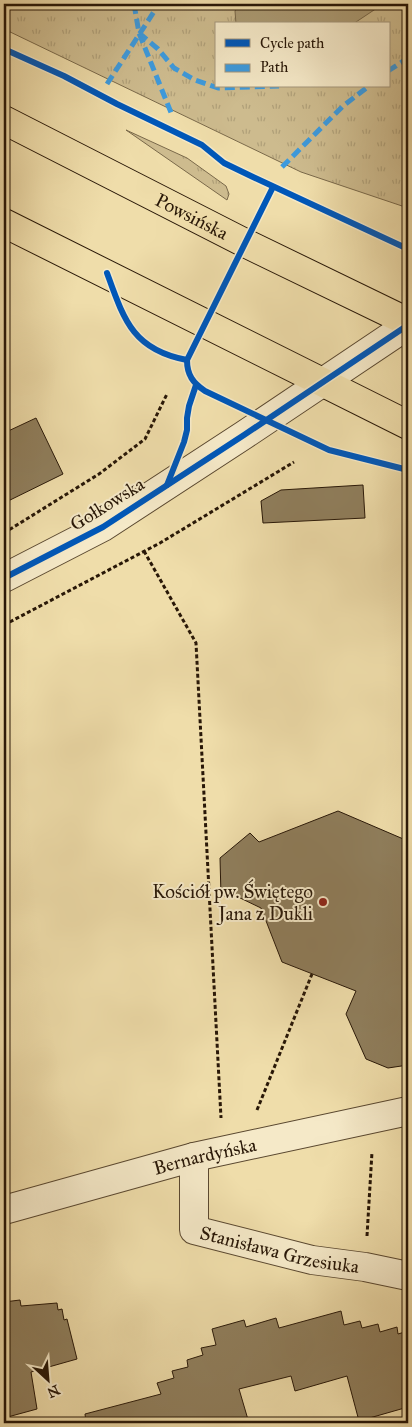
<svg xmlns="http://www.w3.org/2000/svg" width="412" height="1427" font-family="'IM FELL Great Primer',serif">
	<style>
		.grass { fill: url(#grass-tufts); stroke: #7a694a; fill-rule: evenodd }
		.water { fill: #ab9a73; stroke: #776648 }
		.building { fill: #8f7e5c; stroke: #281707 }
		.lines { fill: none; stroke-linecap: round; stroke-linejoin: round }
		.minor-casing { stroke: #5a4830; stroke-width: 30 }
		.major-casing { stroke: #281707; stroke-width: 30 }
		.path { stroke: #281707; stroke-width: 3; stroke-dasharray: 4 2.5; stroke-linecap: butt }
		.minor { stroke: #f5e9c8; stroke-width: 28 }
		.major { stroke: #efddaa; stroke-width: 28 }
		.quiet { stroke: #3d9add; stroke-width: 5; stroke-dasharray: 10 5; stroke-linecap: butt }
		.cycleway-casing { stroke: #f5e9c8; stroke-width: 9 }
		.cycleway { stroke: #0057b8; stroke-width: 6 }
		.poi-dot { fill: #8f2418; stroke: #f5e9c8; stroke-width: 2 }
		.labels { text-anchor: middle; dominant-baseline: central; stroke-width: 4; stroke-linejoin: round; paint-order: stroke }
		.street-label { font-size: 19px; fill: #281707; stroke: #f5e9c8 }
		.poi-label { font-size: 19px; fill: #281707; stroke: #f5e9c8; text-anchor: end }
	</style>
	<defs>
		<pattern id="grass-tufts" width="24" height="20" patternUnits="userSpaceOnUse" patternTransform="scale(1.25)"><rect width="24" height="20" fill="#cdbb8e"/><path d="M3 7l-1-3M5 7V3M7 7l1-3M15 17l-1-3M17 17v-4M19 17l1-3" fill="none" stroke="#b0a079"/></pattern>
	</defs>
	<rect width="100%" height="100%" fill="#efddaa"/>
	<filter id="stains"><feTurbulence type="fractalNoise" baseFrequency=".004" numOctaves="4"/><feColorMatrix values="0 0 0 0 .2 0 0 0 0 .09 0 0 0 0 .02 0 0 0 .5 -.17"/></filter>
	<radialGradient id="worn" r=".72"><stop offset=".6" stop-color="#630" stop-opacity="0"/><stop offset="1" stop-color="#630" stop-opacity=".3"/></radialGradient>
	<g class="grass">
		<path d="M4,4H408V208L301,172L4,29ZM216,24H388V86H216Z"/>
		<polygon points="126,130 187,158 226,186 229,194 227,200"/>
	</g>
	<polygon class="water" points="239,4 383,4 353,24 236,24 235,11"/>
	<g class="building">
		<polygon points="36,418 63,474 4,503 4,433"/>
		<polygon points="363,485 365,518 263,523 261,501 281,490"/>
		<polygon points="338,811 408,841 408,962 404,972 408,983 408,1065 388,1068 366,1059 346,1014 356,991 282,962 261,908 236,896 221,896 220,858 250,833 259,842"/>
		<polygon points="20,1300 21,1306 57,1303 58,1310 62,1309 64,1320 67,1319 77,1359 31,1372 37,1409 4,1418 4,1302"/>
		<polygon points="341,1311 344,1325 360,1321 362,1328 378,1324 380,1332 397,1327 398,1334 408,1331 408,1407 359,1421 347,1376 295,1391 291,1376 239,1389 249,1423 86,1423 85,1414 161,1394 157,1383 174,1378 172,1371 188,1367 187,1360 203,1355 201,1348 216,1345 212,1329 244,1320 246,1327 276,1318 279,1328"/>
	</g>
	<g class="lines">
		<defs>
			<g id="minor">
				<polyline points="4,578 103,527 244,435 408,325"/>
				<path id="s1" d="M194,1157V1230L312,1260L365,1267L408,1276"/>
				<path id="s2" d="M4,1210L194,1157L408,1111"/>
			</g>
			<g id="major">
				<path id="s3" d="M4,120L245,243L408,322"/>
				<polyline points="4,223 408,425"/>
			</g>
		</defs>
		<use href="#minor" class="minor-casing"/>
		<use href="#major" class="major-casing"/>
		<g class="path">
			<polyline points="4,533 99,474 145,439 167,394"/>
			<polyline points="144,551 196,643 221,1118"/>
			<polyline points="4,625 160,543 294,462"/>
			<polyline points="257,1110 312,974"/>
			<polyline points="367,1236 372,1152"/>
		</g>
		<use href="#minor" class="minor"/>
		<use href="#major" class="major"/>
		<g class="quiet">
			<polyline points="134,4 139,33 172,115"/>
			<polyline points="139,33 158,49 174,68 195,80 218,88 279,86"/>
			<polyline points="388,71 408,58"/>
			<polyline points="107,84 159,4"/>
			<polyline points="282,167 343,106 369,86"/>
		</g>
		<defs>
			<g id="cycleway">
				<polyline points="4,49 64,76 117,104 202,145 224,163 253,177 408,249"/>
				<path d="M273,187L187,360C187,375 193,383 205,391L329,450L408,470"/>
				<path d="M107,273C124,320 133,350 187,360"/>
				<polyline points="167,485 184,442 187,430 187,418 189,406 196,385"/>
				<polyline points="4,578 103,527 244,435 408,325"/>
			</g>
		</defs>
		<use href="#cycleway" class="cycleway-casing"/>
		<use href="#cycleway" class="cycleway"/>
	</g>
	<circle class="poi-dot" cx="323" cy="902" r="5"/>
	<g class="labels">
		<g class="street-label">
			<text stroke="none"><textPath href="#s3" startOffset="211">Powsińska</textPath></text>
			<text transform="translate(107 504) rotate(-32)">Gołkowska</text>
			<text stroke="none"><textPath href="#s2" startOffset="208">Bernardyńska</textPath></text>
			<text stroke="none"><textPath href="#s1" startOffset="161">Stanisława Grzesiuka</textPath></text>
		</g>
		<g class="poi-label">
			<text x="313" y="891">Kościół pw. Świętego<tspan x="313" dy="22">Jana z Dukli</tspan></text>
		</g>
	</g>
	<rect width="412" height="1427" fill="none" stroke="#efddaa" stroke-width="20"/>
	<rect x="5" y="5" width="402" height="1417" fill="none" stroke="#281707" stroke-width="2.5"/>
	<rect x="10" y="10" width="392" height="1407" fill="none" stroke="#281707"/>
	<rect x="215" y="22" width="175" height="65" fill="#f5e9c8" stroke="#a3957b"/>
	<rect x="225" y="39" width="25" height="8" fill="#0057b8" stroke="#a3957b"/>
	<text x="260" y="48" font-size="15" fill="#281707">Cycle path</text>
	<rect x="225" y="64" width="25" height="8" fill="#3d9add" stroke="#a3957b"/>
	<text x="260" y="72" font-size="15" fill="#281707">Path</text>
	<g transform="translate(48 1380) rotate(154)" stroke="#f5e9c8" stroke-width="4" paint-order="stroke">
	<path d="M0-4L9 19L0 12L-9 19Z" fill="#281707"/>
	<text y="-8" font-size="14" font-weight="bold" text-anchor="middle" fill="#281707">N</text>
	</g>
	<rect width="100%" height="100%" filter="url(#stains)"/>
	<rect width="100%" height="100%" fill="url(#worn)"/>
</svg>
